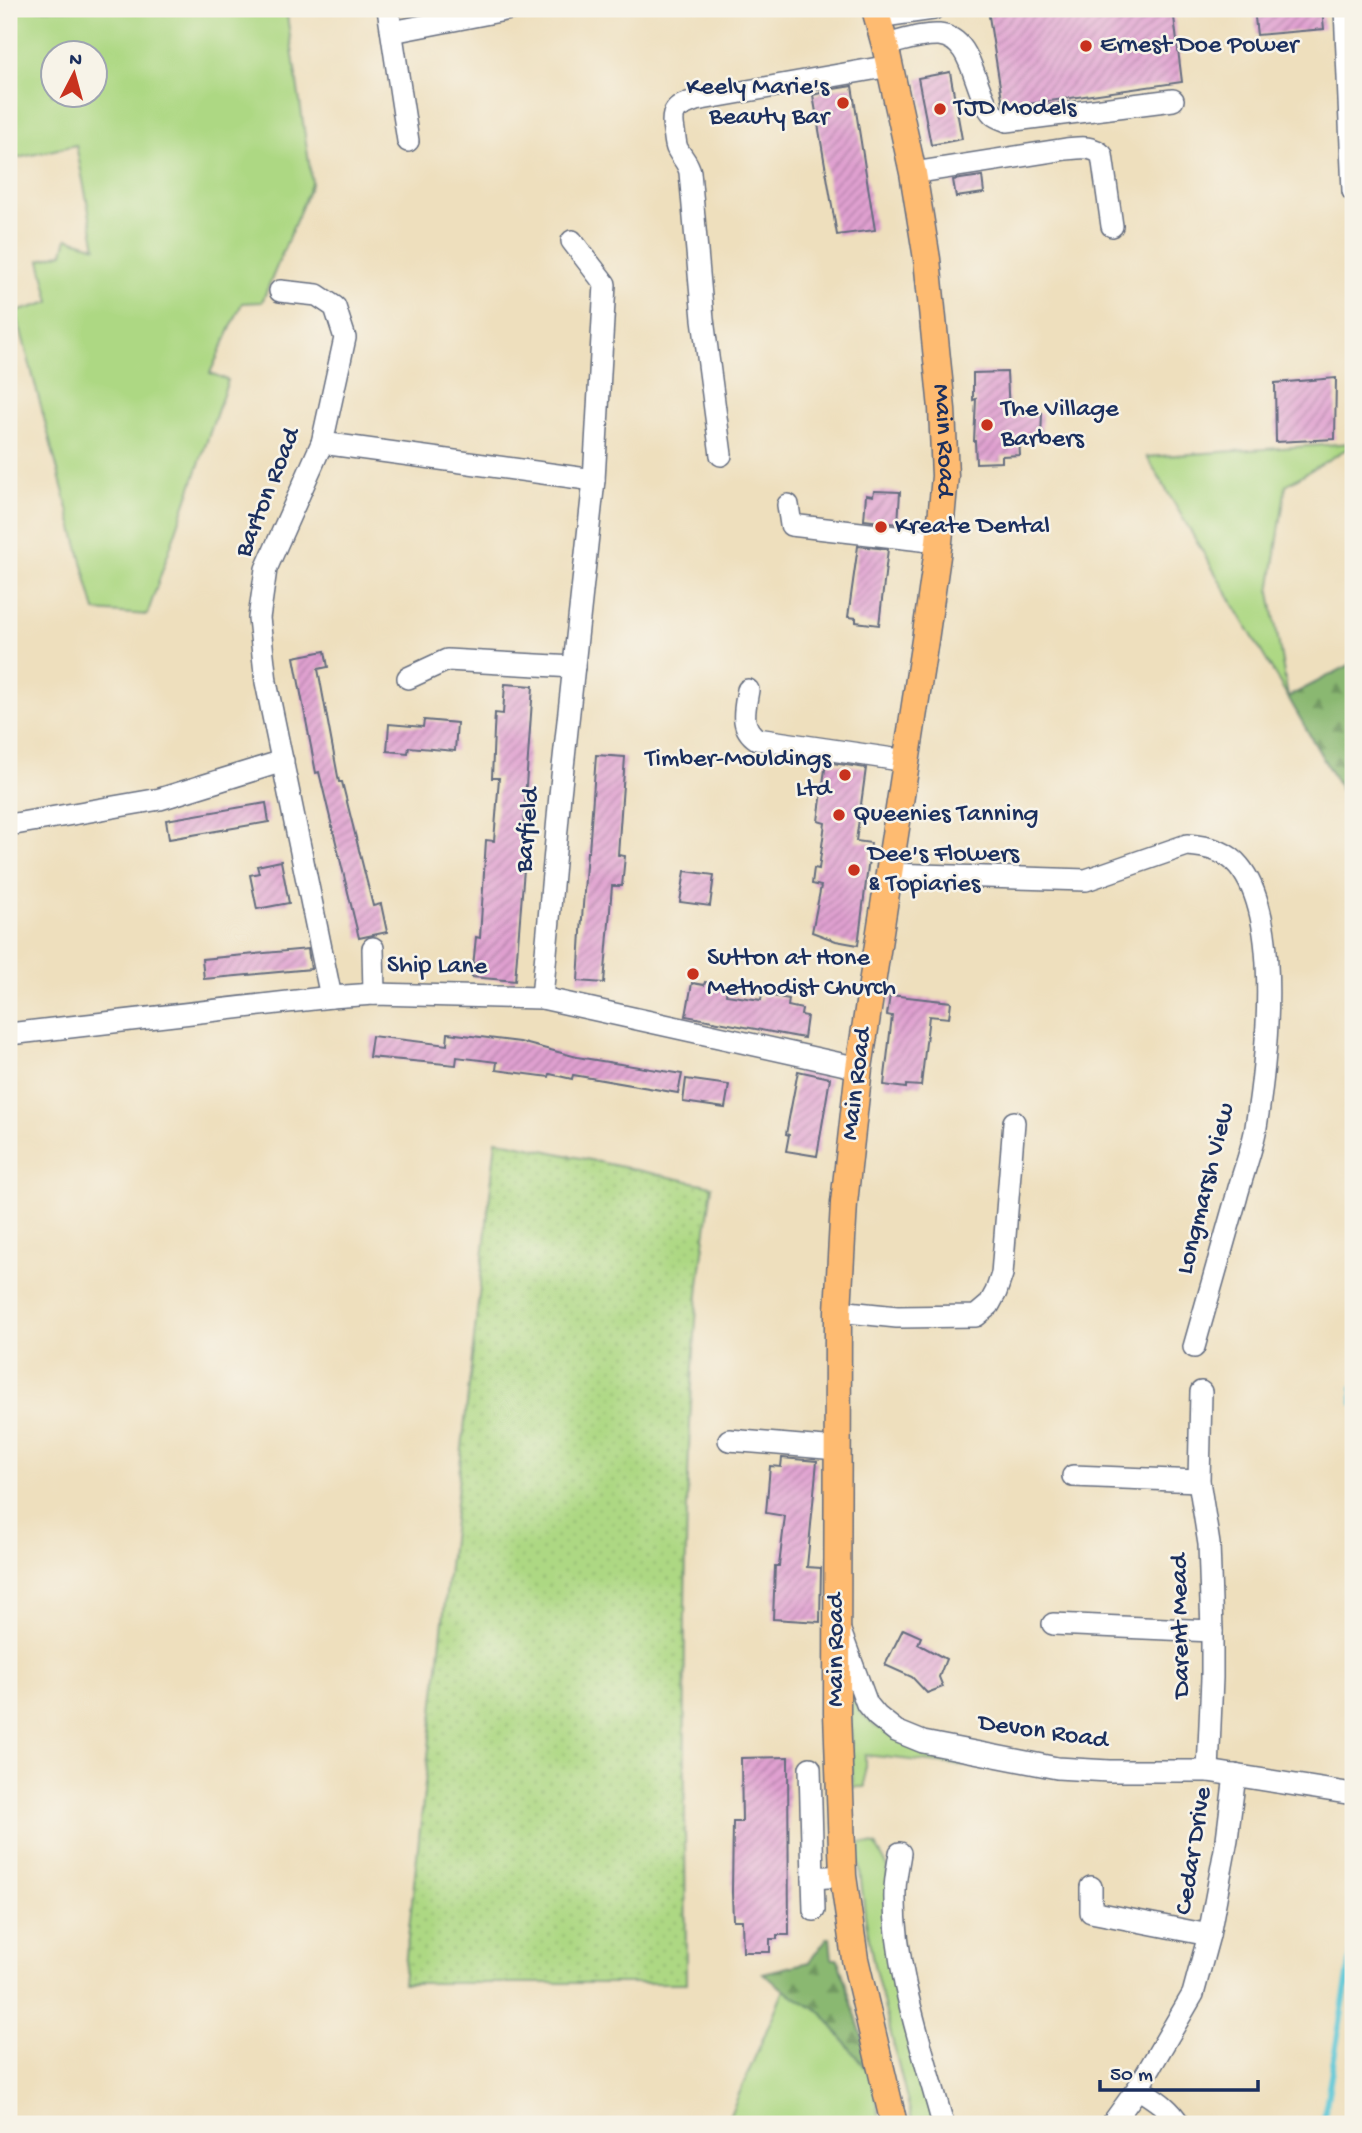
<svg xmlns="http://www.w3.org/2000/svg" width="1362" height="2133" font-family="'Gochi Hand',sans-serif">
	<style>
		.grass { fill: #add883; stroke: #648470; stroke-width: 2; fill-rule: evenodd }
		.forest { fill: url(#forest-firs); stroke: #527468; stroke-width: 2 }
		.park { fill: url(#park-dots); stroke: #648470; stroke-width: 2 }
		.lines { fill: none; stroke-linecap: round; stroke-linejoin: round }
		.stream { stroke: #5ec8d7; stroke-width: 6 }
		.building { fill: url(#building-hatch) }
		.minor-casing { stroke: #656d7f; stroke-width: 24 }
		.major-casing { stroke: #656d7f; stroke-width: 29 }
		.minor { stroke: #fff; stroke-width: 21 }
		.major { stroke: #febb71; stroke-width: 26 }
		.poi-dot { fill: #c8321e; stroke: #f7f3e8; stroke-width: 2.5 }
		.labels { text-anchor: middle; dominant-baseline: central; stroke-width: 5; stroke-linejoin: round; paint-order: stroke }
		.poi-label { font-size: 26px; fill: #1b2f5e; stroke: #f7f3e8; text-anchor: start }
		.street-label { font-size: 26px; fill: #1b2f5e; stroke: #f7f3e8 }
	</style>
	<defs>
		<pattern id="forest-firs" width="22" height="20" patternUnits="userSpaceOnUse" patternTransform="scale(1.75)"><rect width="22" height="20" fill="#8ab871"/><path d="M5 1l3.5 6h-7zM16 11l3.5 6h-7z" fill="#709660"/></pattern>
		<pattern id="park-dots" width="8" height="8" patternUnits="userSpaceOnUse" patternTransform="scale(1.75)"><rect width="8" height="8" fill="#add883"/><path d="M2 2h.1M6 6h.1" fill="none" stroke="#94ba74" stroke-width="1.8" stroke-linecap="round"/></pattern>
		<pattern id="building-hatch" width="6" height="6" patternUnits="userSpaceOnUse" patternTransform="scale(1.75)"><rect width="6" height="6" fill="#e0a0d0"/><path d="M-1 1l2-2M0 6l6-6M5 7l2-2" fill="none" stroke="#b583ac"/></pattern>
	</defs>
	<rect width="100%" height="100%" fill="#f7f3e8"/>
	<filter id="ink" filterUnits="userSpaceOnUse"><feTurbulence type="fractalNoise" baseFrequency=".0143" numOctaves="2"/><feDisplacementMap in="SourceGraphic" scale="14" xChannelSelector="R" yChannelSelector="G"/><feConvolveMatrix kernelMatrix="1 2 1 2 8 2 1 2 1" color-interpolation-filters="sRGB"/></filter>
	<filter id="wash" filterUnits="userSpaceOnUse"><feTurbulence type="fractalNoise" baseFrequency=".00686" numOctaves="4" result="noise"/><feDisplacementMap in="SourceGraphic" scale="28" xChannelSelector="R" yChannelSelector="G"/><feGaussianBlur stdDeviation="1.57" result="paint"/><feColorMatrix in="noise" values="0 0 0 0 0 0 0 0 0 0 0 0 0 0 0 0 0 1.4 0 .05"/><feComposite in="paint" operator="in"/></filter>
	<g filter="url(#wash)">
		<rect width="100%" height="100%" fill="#eedfbd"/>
		<g class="grass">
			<path d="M9,9H286L312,182L262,302L242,303L210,373L228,380L147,615L95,611L16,312L50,302L40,260L63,253L67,238L96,247L76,145L9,160ZM52,52H94V94H52Z"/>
			<polygon points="1353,443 1353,445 1286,485 1270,592 1288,697 1147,457"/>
			<polygon points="849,1677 859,1711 875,1726 986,1768 865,1755 865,1787 853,1787"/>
			<polygon points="860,1843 876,1845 886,1864 936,2124 913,2124 873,1961 865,1916 858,1852"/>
			<polygon points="784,1990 822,2013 865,2068 871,2065 881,2124 726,2124"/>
		</g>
		<g class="forest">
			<polygon points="1351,664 1353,665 1353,811 1288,697"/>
			<polygon points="827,1938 830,1938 832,1959 838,1959 871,2065 865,2068 822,2013 784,1990 763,1973 809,1962"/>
		</g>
		<path class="park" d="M496,1140L712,1186C707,1226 700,1266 697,1307C680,1532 685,1758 686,1983H403Z"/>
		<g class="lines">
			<g class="stream">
				<polyline points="1353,1388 1353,1403"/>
				<polyline points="1323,2124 1353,1945"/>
			</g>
		</g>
		<g id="blocks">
			<g class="building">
				<polygon points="999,9 1173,9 1182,82 1008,107 1003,105 988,10"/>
				<polygon points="1254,9 1322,9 1324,29 1257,35"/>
				<polygon points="950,72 962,139 931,145 918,78"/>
				<polygon points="852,86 875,230 837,235 813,95 821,93 821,91"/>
				<polygon points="982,176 984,193 956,197 953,180"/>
				<polygon points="1007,372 1009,414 1042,413 1041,439 1019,440 1020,455 1002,456 1002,462 976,463 975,441 974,441 976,399 973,400 973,373"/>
				<polygon points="1336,378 1335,439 1276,442 1275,383"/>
				<polygon points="874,491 900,492 898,524 864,520 866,495 873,496"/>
				<polygon points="858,546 888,549 879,625 856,622 856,618 848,617"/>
				<polygon points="325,651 328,667 318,669 339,782 342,782 373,906 381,904 387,932 359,938 319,772 316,773 294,657"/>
				<polygon points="505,684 533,686 522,843 526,844 515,981 472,977 476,937 480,938 486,840 494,841 499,778 492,778 494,730 495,713 503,714"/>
				<polygon points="424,720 457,723 455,751 409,747 408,753 387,751 389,724 423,727"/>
				<polygon points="596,755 625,757 618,855 625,856 622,886 612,886 604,983 578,981 581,932 587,852 589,852"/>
				<polygon points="826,762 866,768 856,841 871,843 858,945 836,941 812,932 821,886 812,884 814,868 819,869 825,823 818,821"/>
				<polygon points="266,803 269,822 169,839 166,820"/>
				<polygon points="281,861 289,903 257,909 250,875 259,873 257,866"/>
				<polygon points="685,871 714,875 710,906 680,902"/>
				<polygon points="308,949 311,969 204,979 202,959"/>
				<polygon points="705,982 727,986 726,995 761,1000 762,994 789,999 788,1006 802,1009 801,1015 807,1016 804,1038 686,1016 692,983 704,985"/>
				<polygon points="890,995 951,1002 949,1018 929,1016 921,1086 906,1085 906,1088 884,1085 892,1016 887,1015"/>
				<polygon points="448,1033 520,1042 577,1057 682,1074 678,1093 573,1075 572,1079 550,1074 549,1077 496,1070 497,1062 457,1057 456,1065 369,1057 372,1036 447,1045"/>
				<polygon points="798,1071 830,1078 817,1156 786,1151 789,1135 786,1134"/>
				<polygon points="686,1079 729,1085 725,1108 683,1102"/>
				<polygon points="782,1458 817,1461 807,1567 821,1568 820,1622 773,1619 775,1566 779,1566 785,1516 766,1513 770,1466 781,1467"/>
				<polygon points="903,1629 921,1637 918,1644 946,1659 939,1677 943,1687 927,1693 912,1677 885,1665"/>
				<polygon points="788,1757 789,1935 777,1935 777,1939 770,1939 770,1952 743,1952 742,1920 733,1920 732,1892 733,1822 742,1822 741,1758"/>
			</g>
		</g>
	</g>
	<g filter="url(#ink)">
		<use href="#blocks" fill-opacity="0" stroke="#656d7f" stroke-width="2"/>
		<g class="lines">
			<defs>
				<g id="minor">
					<polyline points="388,9 408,141"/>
					<polyline points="1345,9 1353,191"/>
					<polyline points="877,17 933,9"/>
					<polyline points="392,32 510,9"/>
					<path d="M885,45C903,41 921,34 939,35C975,38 973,93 993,114C996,117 1002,119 1007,121L1173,100"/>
					<path d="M913,173L1066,149C1079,148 1092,145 1102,155L1112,226"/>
					<polyline points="280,291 317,295 335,307 345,338 322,443 266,569 259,618 266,682 331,997"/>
					<polyline points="322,443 594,480"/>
					<path d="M721,455L703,319L690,172C688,162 681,157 677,148C675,143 675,136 674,131C670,109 677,107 696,100L890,66"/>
					<polyline points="788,505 791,525 939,542"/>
					<polyline points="408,678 447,660 574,667"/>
					<path d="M748,690C745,709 739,727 757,739L907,761"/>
					<polyline points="9,825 160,799 283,761"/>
					<path d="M889,874L1086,880L1187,845C1205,846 1227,851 1239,866C1283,919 1266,1063 1256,1127C1252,1151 1242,1175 1236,1199C1222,1248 1208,1298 1194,1347"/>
					<polyline points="373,948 374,994"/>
					<polyline points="542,998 560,795 594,480 605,284 572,241"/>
					<polyline points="9,1034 331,997 374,994 542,998 859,1068"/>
					<polyline points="838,1311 897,1317 976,1316 989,1305 996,1292 1002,1274 1014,1122"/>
					<polyline points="1201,1392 1199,1481 1209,1544 1212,1631 1212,1678 1208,1771"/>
					<polyline points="729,1440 837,1449"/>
					<polyline points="1073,1476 1199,1481"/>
					<polyline points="1053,1624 1212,1631"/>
					<polyline points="840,1631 867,1704 877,1716 896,1731 923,1742 1057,1768 1109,1771 1208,1771 1353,1794"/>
					<polyline points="810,1768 813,1878 843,1876"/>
					<path d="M900,1853C898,1866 895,1879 895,1891C893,1968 923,2050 943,2124"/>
					<polyline points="813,1878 814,1910"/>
					<polyline points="1091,1887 1091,1912 1209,1935"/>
					<path d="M1138,2088C1154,2099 1169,2107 1179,2124"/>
					<polyline points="1112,2124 1138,2088 1193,1994 1209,1935 1227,1839 1235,1775"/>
				</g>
				<g id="major">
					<path id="s1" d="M875,9L885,45L913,173L927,259L942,409L945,476L939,542L925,640L859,1068L844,1203L838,1311L837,1713L843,1876L855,1959L894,2124"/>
				</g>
			</defs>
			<use href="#minor" class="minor-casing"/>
			<use href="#major" class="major-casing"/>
			<use href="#minor" class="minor"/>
			<use href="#major" class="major"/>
		</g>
	</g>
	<g class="poi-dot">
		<circle cx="1086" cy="46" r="7"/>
		<circle cx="843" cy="103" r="7"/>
		<circle cx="940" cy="109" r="7"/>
		<circle cx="987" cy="425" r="7"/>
		<circle cx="881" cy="527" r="7"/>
		<circle cx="845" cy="775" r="7"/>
		<circle cx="839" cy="815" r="7"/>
		<circle cx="854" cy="870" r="7"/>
		<circle cx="693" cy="974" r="7"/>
	</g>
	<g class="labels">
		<g class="poi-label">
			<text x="1100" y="46">Ernest Doe Power</text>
			<text x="829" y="88" text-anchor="end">Keely Marie's<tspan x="829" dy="30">Beauty Bar</tspan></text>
			<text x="954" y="109">TJD Models</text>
			<text x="1001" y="410">The Village<tspan x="1001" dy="30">Barbers</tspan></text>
			<text x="895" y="527">Kreate Dental</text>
			<text x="831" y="760" text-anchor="end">Timber-Mouldings<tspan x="831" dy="30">Ltd</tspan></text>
			<text x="853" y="815">Queenies Tanning</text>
			<text x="868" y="855">Dee's Flowers<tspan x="868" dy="30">&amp; Topiaries</tspan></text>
			<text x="707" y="959">Sutton at Hone<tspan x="707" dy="30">Methodist Church</tspan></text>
		</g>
		<g class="street-label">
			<text stroke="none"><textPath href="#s1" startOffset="438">Main Road</textPath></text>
			<text transform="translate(269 493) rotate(-68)">Barton Road</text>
			<text transform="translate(529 830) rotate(-85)">Barfield</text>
			<text transform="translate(437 967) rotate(1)">Ship Lane</text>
			<text transform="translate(858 1084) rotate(-83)">Main Road</text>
			<text transform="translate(1207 1189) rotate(-76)">Longmarsh View</text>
			<text transform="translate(1182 1626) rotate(-91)">Darent Mead</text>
			<text transform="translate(837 1650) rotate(-90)">Main Road</text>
			<text transform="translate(1043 1733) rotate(8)">Devon Road</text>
			<text transform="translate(1195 1851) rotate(-81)">Cedar Drive</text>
		</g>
	</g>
	<rect width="1362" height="2133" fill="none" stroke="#f7f3e8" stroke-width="35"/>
	<g transform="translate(74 74) rotate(6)"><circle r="33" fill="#f7f3e8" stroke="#9fa5b1" stroke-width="2"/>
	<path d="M0-5L12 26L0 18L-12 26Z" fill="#c8321e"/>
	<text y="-10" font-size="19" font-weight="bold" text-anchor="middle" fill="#1b2f5e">N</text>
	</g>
	<path d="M1100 2080v10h158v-10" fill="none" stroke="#1b2f5e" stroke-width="3.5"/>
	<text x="1110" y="2080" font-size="21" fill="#1b2f5e" stroke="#f7f3e8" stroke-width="5" paint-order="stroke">50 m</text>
</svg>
